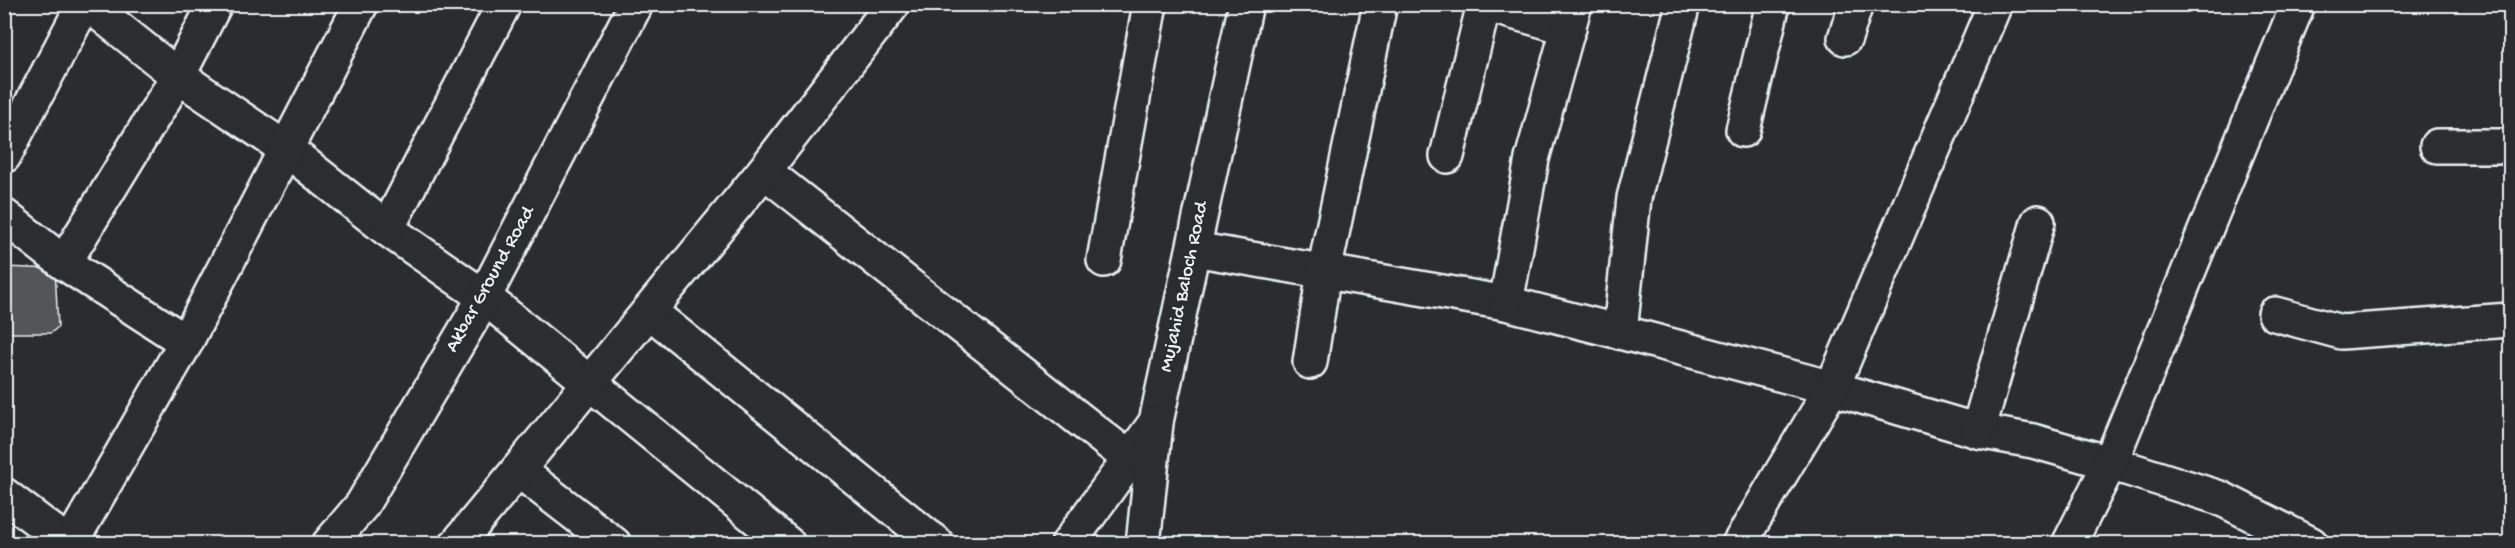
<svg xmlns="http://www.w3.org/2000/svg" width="2515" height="548" font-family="'Gochi Hand',sans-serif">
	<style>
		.building { fill: #535759; stroke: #e8f1f8; stroke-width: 1.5 }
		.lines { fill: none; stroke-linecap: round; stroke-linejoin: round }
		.minor-casing { stroke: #e8f1f8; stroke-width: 38 }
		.minor { stroke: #2a2d2e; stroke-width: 33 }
		.labels { text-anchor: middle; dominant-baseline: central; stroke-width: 4.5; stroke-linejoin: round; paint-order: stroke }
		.street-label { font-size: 20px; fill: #e8f1f8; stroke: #2a2d2e }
	</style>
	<rect width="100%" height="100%" fill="#2a2d2e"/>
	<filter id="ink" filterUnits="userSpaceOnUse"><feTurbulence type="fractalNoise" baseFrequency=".0167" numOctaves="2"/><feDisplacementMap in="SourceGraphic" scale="12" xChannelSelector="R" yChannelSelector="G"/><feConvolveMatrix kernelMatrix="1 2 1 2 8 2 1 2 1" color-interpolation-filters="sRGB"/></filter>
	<g filter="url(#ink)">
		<polygon class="building" points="4,267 55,269 58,327 51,333 4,333"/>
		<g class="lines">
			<defs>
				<g id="minor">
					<polyline points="88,4 178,76 286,149 387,229 484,297 788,544"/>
					<polyline points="1484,4 1569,28"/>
					<polyline points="1845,38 1856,4"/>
					<polyline points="1743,130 1773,4"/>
					<polyline points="2437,146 2510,146"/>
					<polyline points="4,156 84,4"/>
					<polyline points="1447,156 1484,4"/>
					<polyline points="764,171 1130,459"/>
					<polyline points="4,216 64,263 186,342"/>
					<polyline points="387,229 504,4"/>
					<polyline points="1194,249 1506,303 1620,332 1832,388 1978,431 2033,441 2110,463 2220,498 2311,544"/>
					<polyline points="1104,260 1150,4"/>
					<polyline points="64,263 178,76 215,4"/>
					<polyline points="1506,303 1532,159 1575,4"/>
					<polyline points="649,311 937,544"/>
					<polyline points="2275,314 2341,332 2510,320"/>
					<polyline points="1620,332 1634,198 1683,4"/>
					<polyline points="1310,362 1324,272 1380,4"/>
					<polyline points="1978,431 2038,222"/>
					<polyline points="518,470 614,544"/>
					<polyline points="4,495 69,544"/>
					<polyline points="70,544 186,342 361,4"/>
					<polyline points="329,544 362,505 479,307 636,4"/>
					<polyline points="457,544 764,171 893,4"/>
					<polyline points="1068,544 1156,422 1246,4"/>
					<polyline points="1143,544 1156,423"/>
					<polyline points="1739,544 1832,388 1995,4"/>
					<polyline points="2069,544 2110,463 2298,4"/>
				</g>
			</defs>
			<use href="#minor" class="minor-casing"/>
			<use href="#minor" class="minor"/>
		</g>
	</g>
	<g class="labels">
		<g class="street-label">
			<text transform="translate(491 280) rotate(-61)">Akbar Ground Road</text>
			<text transform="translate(1185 287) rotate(-78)">Mujahid Baloch Road</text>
		</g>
	</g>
	<rect width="2515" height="548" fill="none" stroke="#2a2d2e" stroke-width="24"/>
	<rect x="12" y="12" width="2491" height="524" fill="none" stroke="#e8f1f8" stroke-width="2" filter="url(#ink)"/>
</svg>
